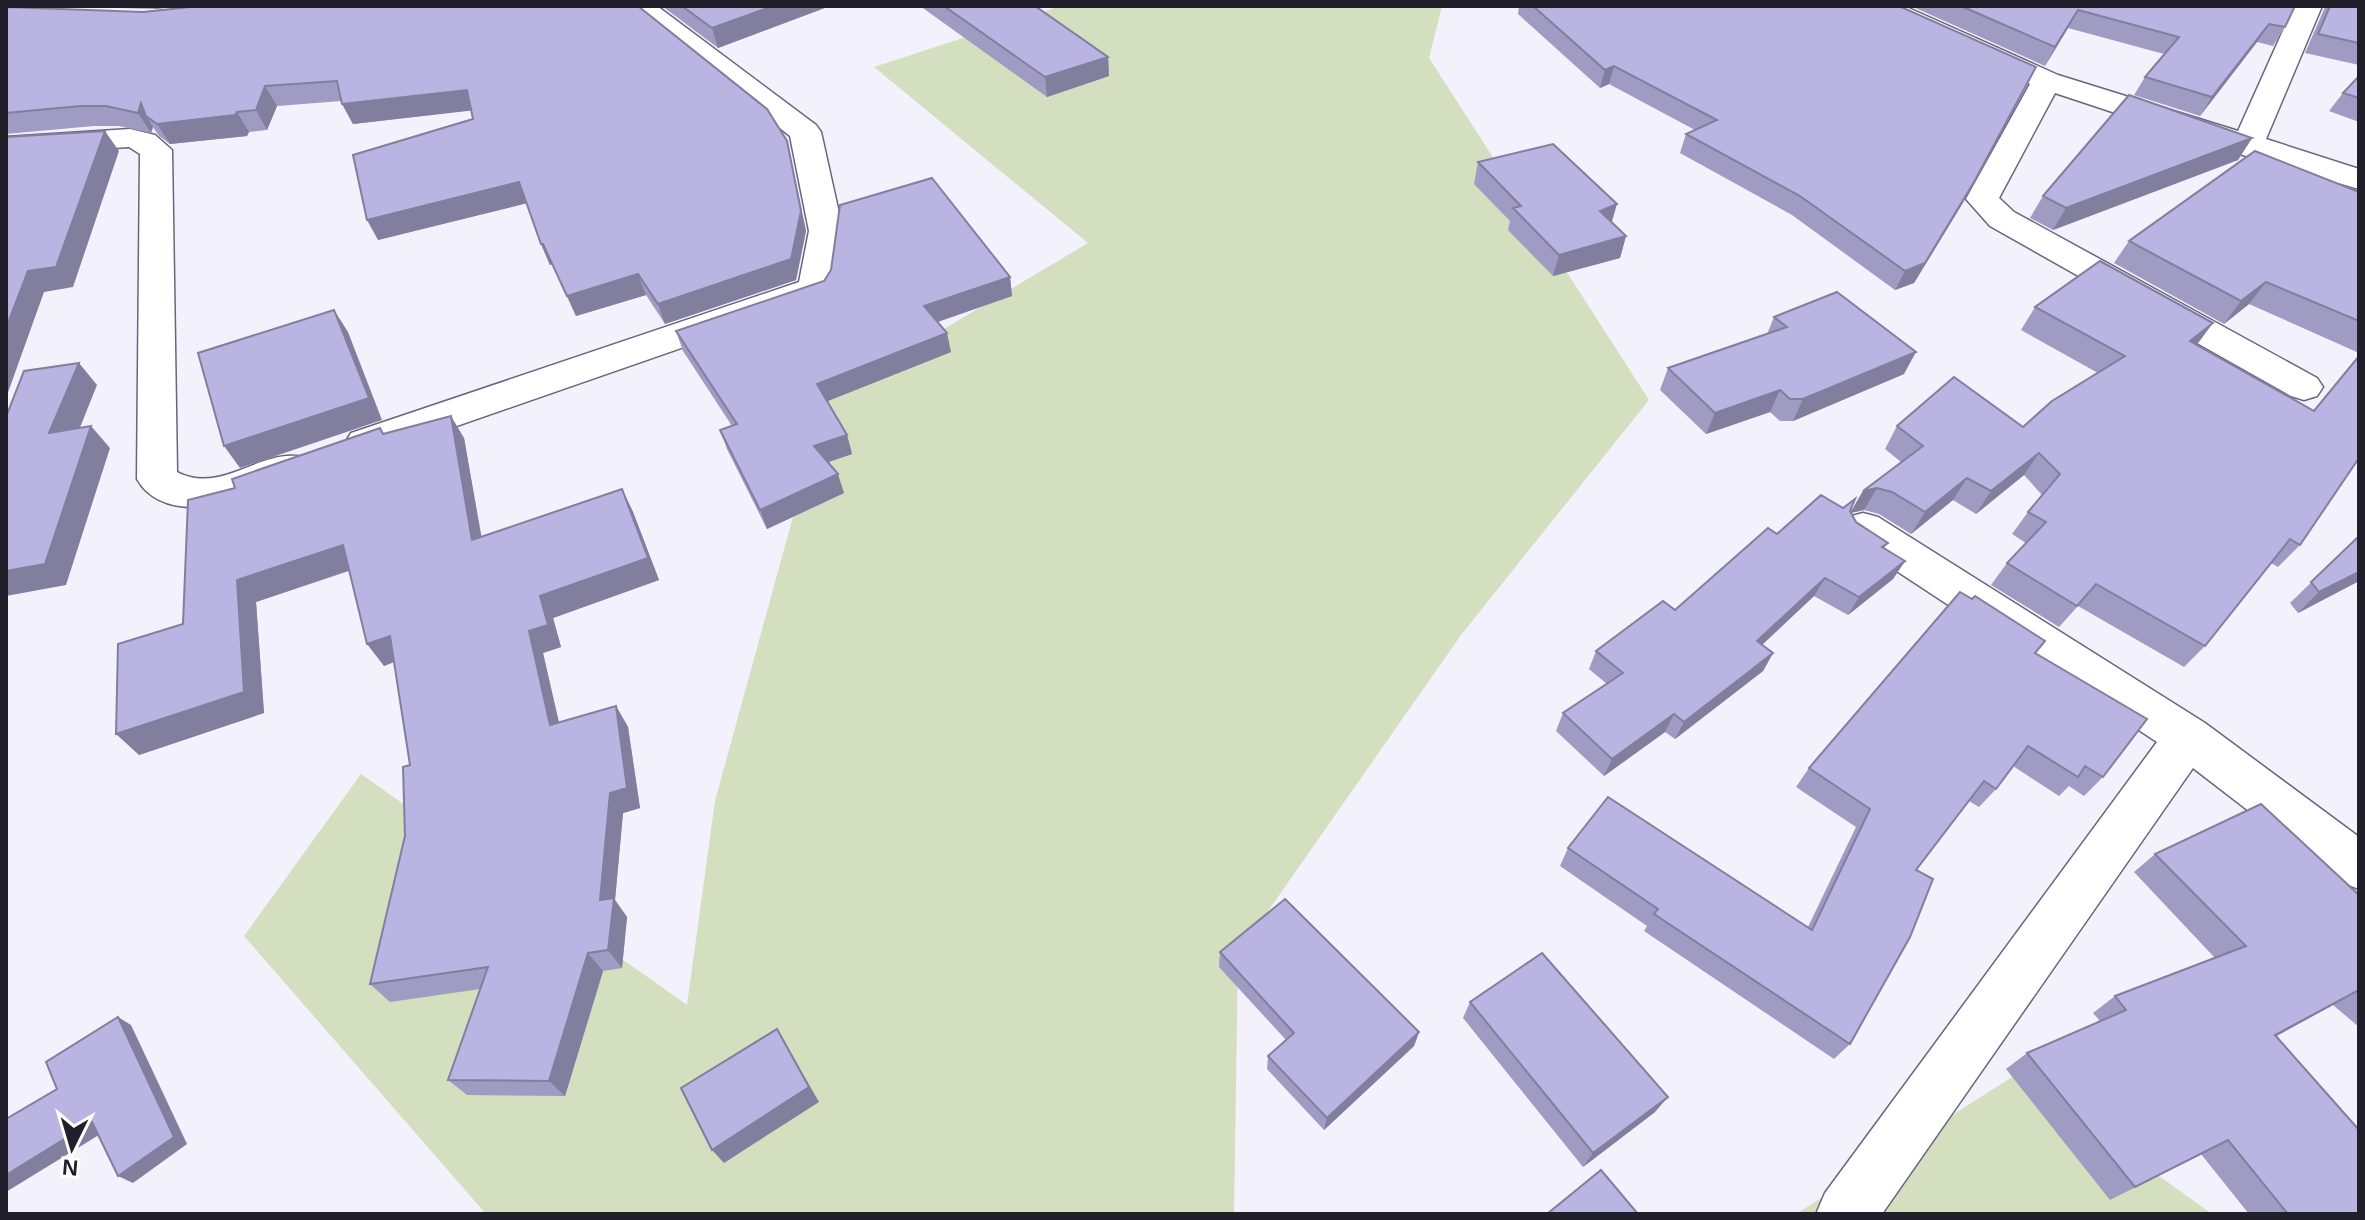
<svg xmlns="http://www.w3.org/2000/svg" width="2365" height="1220" font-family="Helvetica,sans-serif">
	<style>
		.green { fill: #d3dfbf }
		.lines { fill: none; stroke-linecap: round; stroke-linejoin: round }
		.street-casing { stroke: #68657c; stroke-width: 3 }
		.street { fill: #fff; fill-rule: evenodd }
		.wall { fill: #9f9bc2 }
		.shaded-wall { fill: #827e9e }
		.building { fill: #b9b4e1; stroke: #827e9e; stroke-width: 2 }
	</style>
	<rect width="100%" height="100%" fill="#f2f1fc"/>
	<g class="green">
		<polygon points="1061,6 1442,6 1429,58 1649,400 1461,635 1238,954 1234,1214 486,1214 244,936 361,774 687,1005 715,801 825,400 1088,243 874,67"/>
		<polygon points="2017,1074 2212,1214 1796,1214"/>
	</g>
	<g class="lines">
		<defs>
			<g id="street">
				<polygon points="625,6 657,6 816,125 821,132 843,231 833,289 828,297 379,453 365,457 351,453 345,443 351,433 799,282 809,231 790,136"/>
				<polygon points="1867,6 1904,6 2058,75 2238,131 2294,6 2322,6 2266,139 2359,169 2359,189 2236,153 2055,93 1999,198 2014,212 2317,378 2323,387 2317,396 2304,400 2291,396 1990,226 1966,199 2030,84 1871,12"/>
				<path d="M130,129L155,135L172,150L177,472C223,496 263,445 306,458L312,468C304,482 291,484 276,490C237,504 163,525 137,479L140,154L129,147L6,155V137Z"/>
				<polygon points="1863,513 1878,517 2205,723 2359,837 2359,889 2341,882 2193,768 1882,1214 1816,1214 1825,1193 2157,742 1848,539 1842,528 1848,517"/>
			</g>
		</defs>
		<use href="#street" class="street-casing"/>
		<use href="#street" class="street"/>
	</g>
	<g class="wall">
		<polygon points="43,6 183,6 155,9"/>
		<polygon points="662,6 830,6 718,48"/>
		<polygon points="920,6 1035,6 1108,57 1109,76 1047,97"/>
		<polygon points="1519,6 1899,6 1964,201 1914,283 1895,290 1792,215 1680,153 1686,134 1695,130 1609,84 1600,88 1518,14"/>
		<polygon points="1911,6 2295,6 2285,27 2273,46 2257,42 2200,116 2134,95 2145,77 2164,54 2068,28 2045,66"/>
		<polygon points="2324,6 2359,6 2359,65 2305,53 2325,7"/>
		<polygon points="6,7 787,141 806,231 796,280 665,324 646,295 576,316 552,264 550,265 541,244 526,203 378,240 473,119 471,110 353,124 341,101 277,106 267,130 249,132 247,136 170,144 159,136 153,127 151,133 119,126 94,126 6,134"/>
		<polygon points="2359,76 2359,122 2329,111 2343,93"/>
		<polygon points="2252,138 2238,160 2053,230 2030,218 2043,196"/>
		<polygon points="1478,162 1612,222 1626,236 1620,258 1553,276 1508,230 1510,221 1474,184"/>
		<polygon points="2359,192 2359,353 2249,304 2224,324 2114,263 2129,241"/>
		<polygon points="1010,277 1012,296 938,322 951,352 827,401 847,435 852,454 828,462 844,493 767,529 727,449 720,430 732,426 683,351 676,331"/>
		<polygon points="2035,307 2197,345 2313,411 2359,355 2359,458 2300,545 2278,567 2271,563 2205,646 2184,667 2078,606 2059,627 1991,585 2007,563 2026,543 2012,534 2028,512 2042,495 2024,475 1976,514 1953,500 1911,534 1879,514 1864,510 1851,513 1856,522 1888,543 1884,548 1905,561 1893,579 1848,615 1814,596 1762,645 1773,653 1763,671 1675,739 1665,732 1604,776 1556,731 1563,713 1607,684 1589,669 1596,651 1675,610 1777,534 1843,508 1850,511 1851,512 1863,491 1901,462 1885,449 1897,426 2023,427 2098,373 2021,330"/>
		<polygon points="1774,317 1904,374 1793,421 1780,421 1770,412 1706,434 1660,390 1668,368 1767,334"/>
		<polygon points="384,434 464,438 481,537 622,489 633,512 659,580 553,618 561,647 543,653 559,722 616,706 628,727 640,808 623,813 615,900 627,917 622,968 603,971 565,1096 467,1095 448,1080 480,989 390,1002 370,984 405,836 410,765 394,662 384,666 349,571 256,602 264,713 139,755 183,624 235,488"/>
		<polygon points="2359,536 2359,581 2298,613 2290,603"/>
		<polygon points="2036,653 2103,777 2084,796 2069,786 2059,796 2013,766 1996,789 1979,807 1969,801 1916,870 1850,1044 1834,1059 1644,931 1647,926 1560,866 1568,848 1808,927 1856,827 1796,787 1809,768"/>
		<polygon points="2155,854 2359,895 2359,1027 2333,1005 2276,1036 2359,1214 2249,1214 2201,1154 2110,1200 2006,1069 2027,1053 2100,1021 2093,1013 2115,996 2215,958 2134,872"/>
		<polygon points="1220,952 1419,1032 1414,1046 1324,1130 1267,1069 1268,1056 1286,1040 1219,967"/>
		<polygon points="1470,1002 1655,1112 1583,1167 1463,1018"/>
	</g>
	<g class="shaded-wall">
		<polygon points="153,6 183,6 155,9"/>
		<polygon points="773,6 830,6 718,48 712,28"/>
		<polygon points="2078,10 2068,28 2045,66 2055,47"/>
		<polygon points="2269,24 2257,42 2200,116 2212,97"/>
		<polygon points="1108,57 1109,76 1047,97 1045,77"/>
		<polygon points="1614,66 1609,84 1600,88 1605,70"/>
		<polygon points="2036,67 1964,201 1914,283 1895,290 1905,271"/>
		<polygon points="265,86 277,106 267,130 256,110"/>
		<polygon points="467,90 476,110 353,124 342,104"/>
		<polygon points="141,103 146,116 153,127 151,133 138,113"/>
		<polygon points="237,112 249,132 247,136 170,144 157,124"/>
		<polygon points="105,131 119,151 73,287 44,292 6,398 6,328 28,271"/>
		<polygon points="2252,138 2238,160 2053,230 2066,208"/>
		<polygon points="787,141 806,231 796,280 665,324 658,304"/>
		<polygon points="519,182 528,203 378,240 367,220"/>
		<polygon points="1617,204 1611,225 1600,211"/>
		<polygon points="1626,236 1620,258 1553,276 1559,255"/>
		<polygon points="541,244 543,244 552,264 550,265"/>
		<polygon points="638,274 646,295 576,316 567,296"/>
		<polygon points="1010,277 1012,296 928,325 924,306"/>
		<polygon points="2266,282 2249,304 2224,324 2241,301"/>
		<polygon points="334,310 348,332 382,420 240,468 224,446"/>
		<polygon points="2213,323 2196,346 2190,341"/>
		<polygon points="947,333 951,352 823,403 817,384"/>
		<polygon points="1916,352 1904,374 1793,421 1803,399"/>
		<polygon points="79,363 97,385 69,455 49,433"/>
		<polygon points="1780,390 1770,412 1706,434 1715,413"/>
		<polygon points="451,416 464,438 486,562 472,540"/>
		<polygon points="91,426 110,448 66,585 6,596 6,571"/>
		<polygon points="847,435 852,454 820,465 814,446"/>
		<polygon points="2039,453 2024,475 1976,514 1991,491"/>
		<polygon points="838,474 844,493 767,529 760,510"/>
		<polygon points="1967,478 1953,500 1911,534 1925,512"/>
		<polygon points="1877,488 1864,510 1850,513 1863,491"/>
		<polygon points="622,489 633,512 659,580 553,618 561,647 543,653 564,746 550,725 529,631 540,596"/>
		<polygon points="343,545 359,567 256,602 264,713 139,755 116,734 237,580"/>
		<polygon points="1905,561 1893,579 1848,615 1859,597"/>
		<polygon points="2359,572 2359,581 2298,613 2319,592"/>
		<polygon points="1825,578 1814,596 1747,659 1757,641"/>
		<polygon points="390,636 406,657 384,666 367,644"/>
		<polygon points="1773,653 1763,671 1675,739 1684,722"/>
		<polygon points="616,706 628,727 640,808 623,813 615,900 627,917 622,968 608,950 600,900"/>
		<polygon points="1674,714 1665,732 1604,776 1612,759"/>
		<polygon points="588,953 603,971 565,1096 549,1081"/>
		<polygon points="2359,990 2333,1005 2249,1051 2275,1035"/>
		<polygon points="118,1017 131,1025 187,1144 133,1183 118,1176"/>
		<polygon points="777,1029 819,1102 724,1163 712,1150"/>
		<polygon points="1419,1032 1414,1046 1324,1130 1327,1118"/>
		<polygon points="1668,1097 1655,1112 1583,1167 1593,1153"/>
		<polygon points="92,1122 107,1130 6,1192 6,1175"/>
	</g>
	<g class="building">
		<polygon points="200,6 638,6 767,109 787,141 801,211 791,259 658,304 638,274 567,296 543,244 541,244 519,182 367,220 353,155 473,119 467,90 342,104 337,81 265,86 256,110 237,112 235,115 157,124 146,116 141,103 138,113 106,106 80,106 6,113 6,7 143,12"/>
		<polygon points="682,6 773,6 712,28"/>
		<polygon points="944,6 1035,6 1108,57 1045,77"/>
		<polygon points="1533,6 1899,6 2036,67 1974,182 1925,263 1905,271 1800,196 1686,134 1717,120 1614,66 1605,70"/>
		<polygon points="1961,6 2295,6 2285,27 2269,24 2212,97 2145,77 2179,37 2078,10 2055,47"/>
		<polygon points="2330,6 2359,6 2359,43 2318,34"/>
		<polygon points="2359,76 2359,98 2343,93"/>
		<polygon points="2129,95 2252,138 2066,208 2043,196"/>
		<polygon points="105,131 56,267 28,271 6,328 6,137"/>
		<polygon points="1553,144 1617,204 1600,211 1626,236 1559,255 1513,208 1521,206 1478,162"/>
		<polygon points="2255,151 2359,192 2359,321 2266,282 2241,301 2129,241"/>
		<polygon points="932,178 1010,277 924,306 947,333 817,384 847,435 814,446 838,474 760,510 720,430 737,424 676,331 824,281 831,270 840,205"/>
		<polygon points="2100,261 2213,323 2190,341 2314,411 2359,356 2359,458 2300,545 2290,539 2205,646 2096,584 2077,606 2007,563 2046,522 2028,512 2060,474 2039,453 1991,491 1967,478 1925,512 1892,492 1877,488 1863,491 1923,446 1897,426 1954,377 2023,427 2052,401 2125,356 2035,307"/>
		<polygon points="1837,292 1916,352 1803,399 1790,399 1780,390 1715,413 1668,368 1787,327 1774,317"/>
		<polygon points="334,310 369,398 224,446 198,353"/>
		<polygon points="79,363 49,433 91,426 45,564 6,571 6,417 24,371"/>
		<polygon points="451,416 472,540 622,489 648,558 540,596 548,625 529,631 550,725 616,706 627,788 610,793 600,900 614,898 608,950 588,953 549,1081 448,1080 488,967 370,984 405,836 403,767 410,765 390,636 367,644 343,545 237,580 244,692 116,734 118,644 183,624 188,500 235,488 232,479 380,428 383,434"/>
		<polygon points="1821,495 1843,508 1855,499 1850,511 1856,522 1888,543 1882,547 1905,561 1859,597 1825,578 1757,641 1773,653 1684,722 1674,714 1612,759 1563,713 1623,673 1596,651 1663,601 1675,610 1768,528 1777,534"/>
		<polygon points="2359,536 2359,572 2319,592 2311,582"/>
		<polygon points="1960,592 1972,599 1975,596 2045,641 2035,653 2147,719 2103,777 2085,766 2078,777 2028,746 1996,789 1984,781 1916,870 1933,879 1910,937 1850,1044 1654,914 1658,909 1568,848 1608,797 1812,930 1870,809 1809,768"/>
		<polygon points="2261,804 2359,895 2359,990 2275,1035 2359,1130 2359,1214 2288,1214 2228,1140 2135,1187 2027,1053 2126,1010 2115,996 2246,946 2155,854"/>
		<polygon points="1285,899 1419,1032 1327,1118 1268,1056 1294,1033 1220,952"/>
		<polygon points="1542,953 1668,1097 1593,1153 1470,1002"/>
		<polygon points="118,1017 174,1137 118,1176 92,1122 6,1175 6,1119 57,1089 46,1062"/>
		<polygon points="777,1029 809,1087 712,1150 681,1088"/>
		<polygon points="1601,1170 1638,1214 1547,1214"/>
	</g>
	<rect width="2365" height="1220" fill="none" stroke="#21202a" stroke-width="16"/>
	<g transform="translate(72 1148) rotate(185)" stroke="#ffffff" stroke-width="6" paint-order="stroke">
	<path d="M0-6L14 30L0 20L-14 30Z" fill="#21202a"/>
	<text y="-12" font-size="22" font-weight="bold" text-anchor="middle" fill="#21202a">N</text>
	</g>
</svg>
